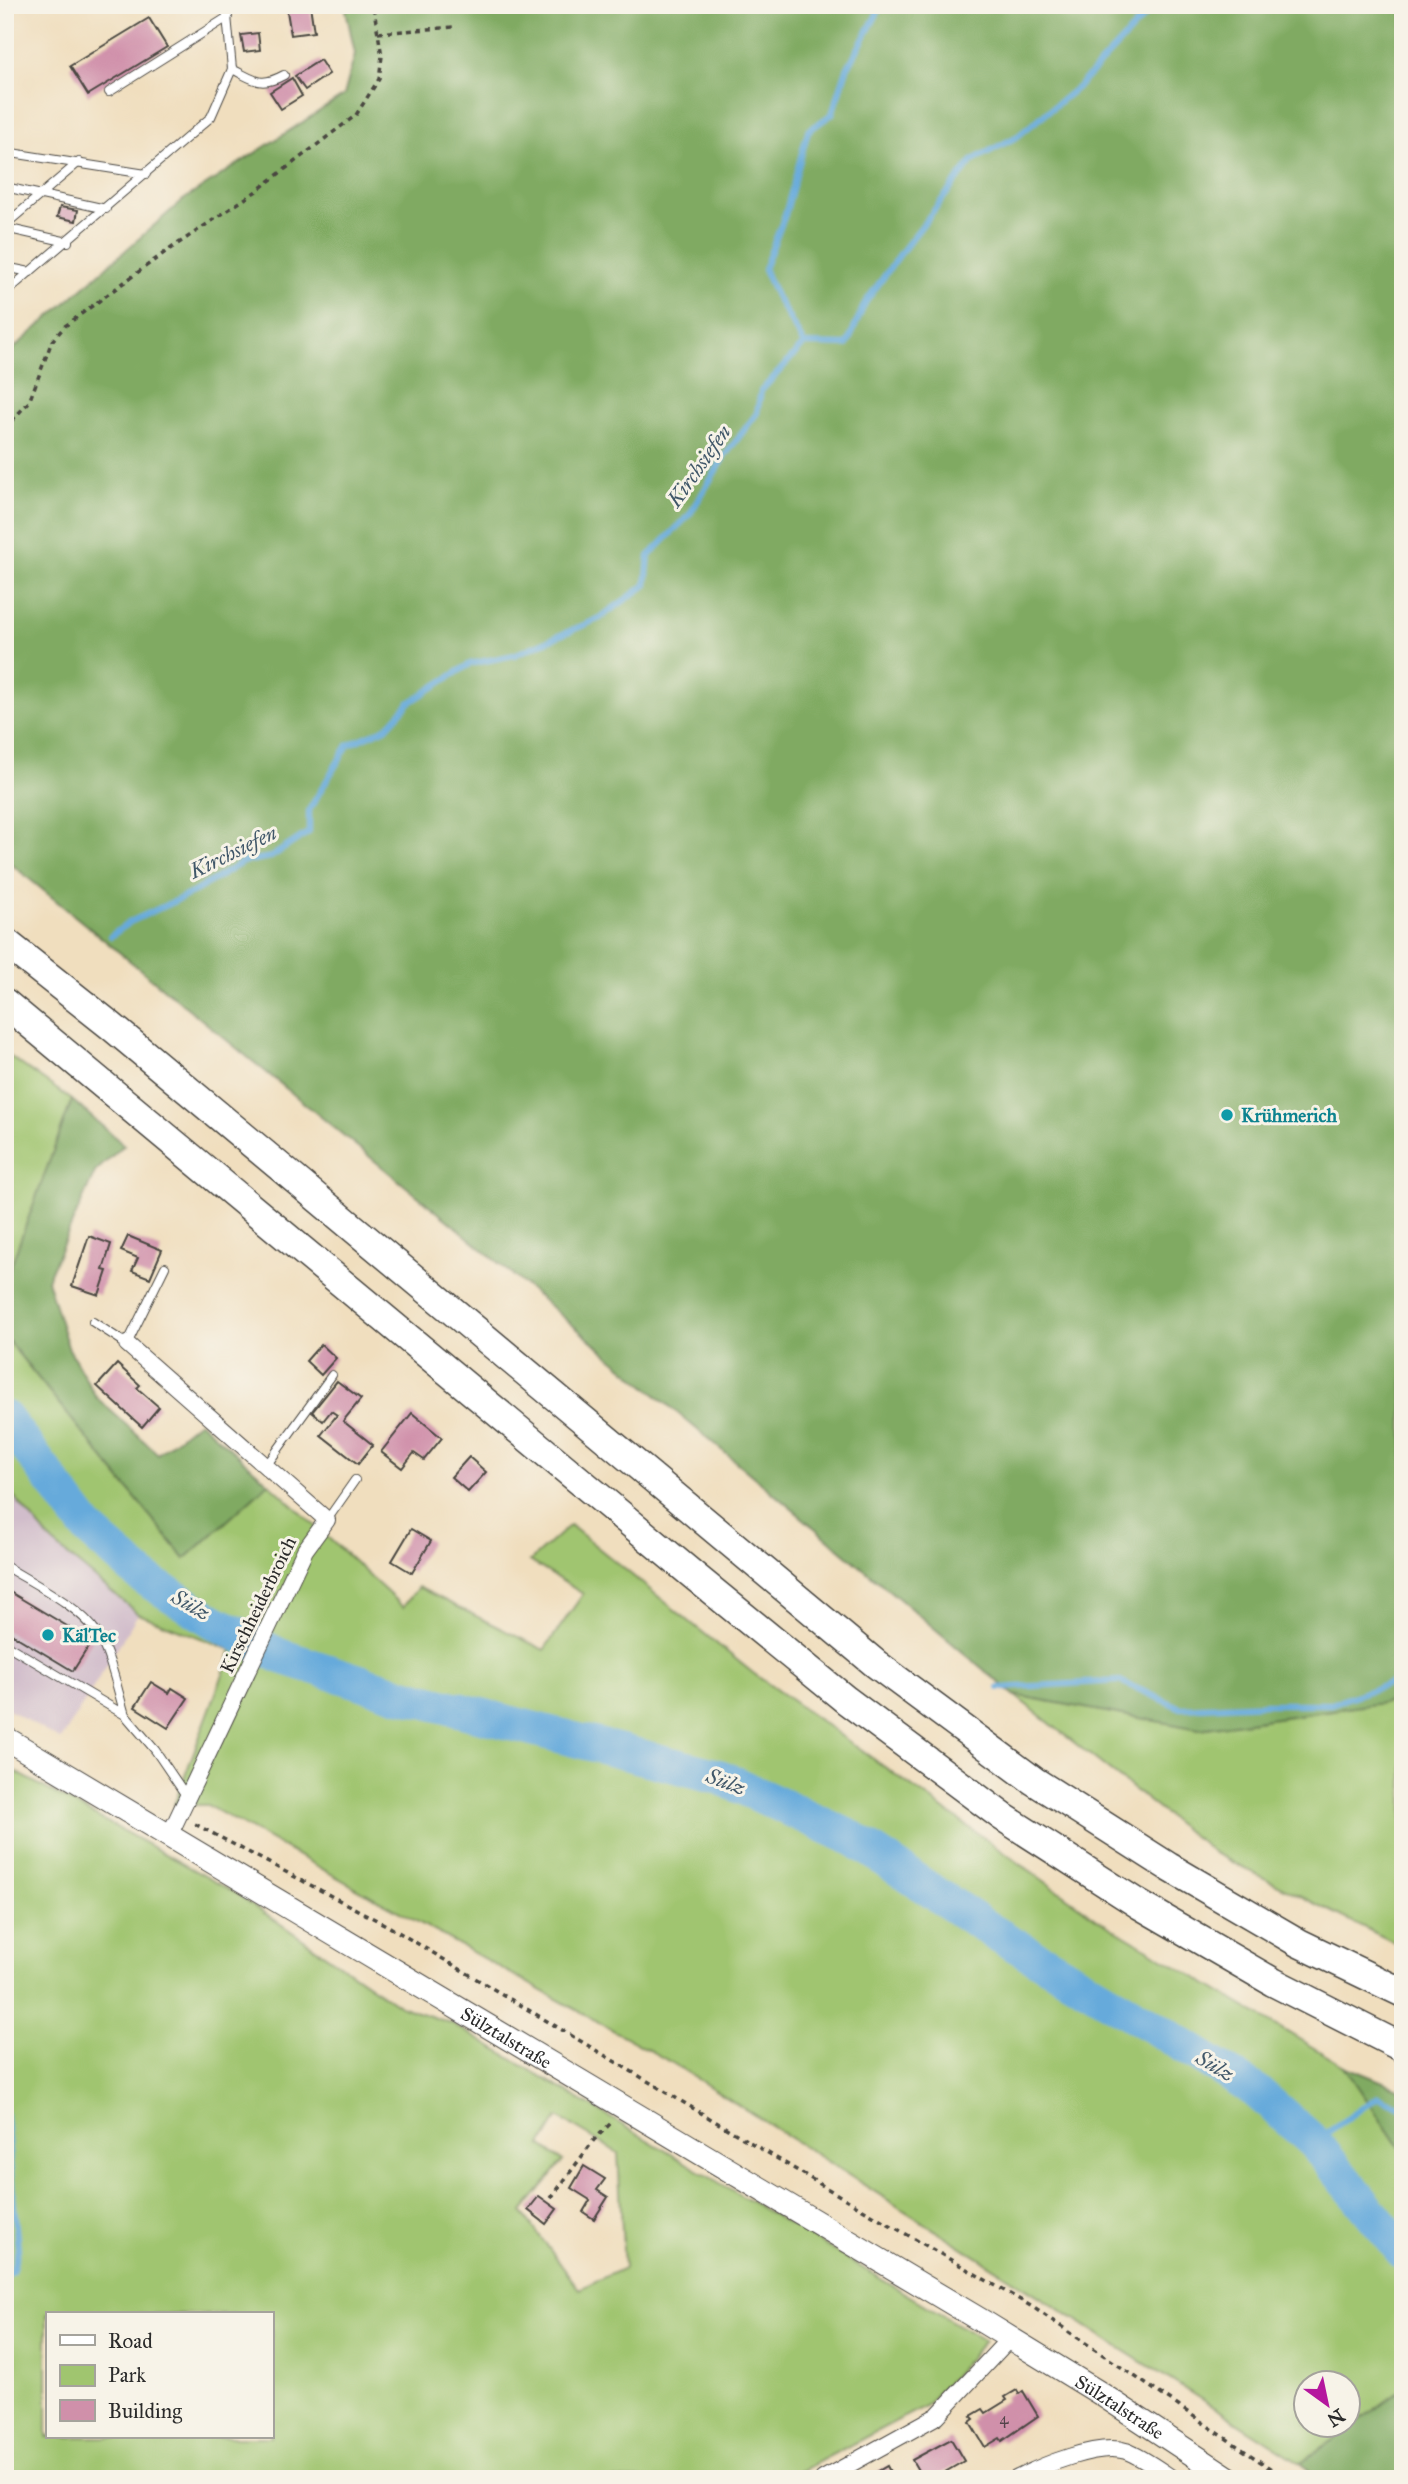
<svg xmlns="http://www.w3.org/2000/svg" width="1408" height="2484" font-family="'IM FELL Great Primer',serif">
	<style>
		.industrial { fill: #d1bdcb }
		.green { fill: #a0c56f; stroke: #66784d; stroke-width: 2; fill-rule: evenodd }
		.forest { fill: #80aa62; stroke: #566a46; stroke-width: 2 }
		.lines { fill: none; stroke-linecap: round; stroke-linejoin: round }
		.stream { stroke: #66aadb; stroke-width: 6 }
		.river { stroke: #66aadb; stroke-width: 35 }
		.building { fill: #d090aa }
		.service-casing { stroke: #494641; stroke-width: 10 }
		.minor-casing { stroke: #494641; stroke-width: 18 }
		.secondary-casing { stroke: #494641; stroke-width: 25 }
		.motorway-casing { stroke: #494641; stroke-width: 31 }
		.path { stroke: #494641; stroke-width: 3.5; stroke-dasharray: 5 5; stroke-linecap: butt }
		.service { stroke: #fff; stroke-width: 8 }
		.minor { stroke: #fff; stroke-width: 16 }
		.secondary { stroke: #fff; stroke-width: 23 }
		.motorway { stroke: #fff; stroke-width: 28 }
		.culture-dot { fill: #0f9aa8; stroke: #f7f3e8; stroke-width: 2.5 }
		.labels { text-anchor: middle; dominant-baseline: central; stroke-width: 6; stroke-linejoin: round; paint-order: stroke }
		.number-label { font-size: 16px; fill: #54444b }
		.culture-label { font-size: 19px; font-weight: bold; fill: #0d838f; stroke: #f7f3e8; text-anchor: start }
		.street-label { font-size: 19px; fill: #2b2b2b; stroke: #f7f3e8 }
		.water-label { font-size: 21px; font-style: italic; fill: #405769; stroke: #f7f3e8 }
	</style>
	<rect width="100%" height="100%" fill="#f7f3e8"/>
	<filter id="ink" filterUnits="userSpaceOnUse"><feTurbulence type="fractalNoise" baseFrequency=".0143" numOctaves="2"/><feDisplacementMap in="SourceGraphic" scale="14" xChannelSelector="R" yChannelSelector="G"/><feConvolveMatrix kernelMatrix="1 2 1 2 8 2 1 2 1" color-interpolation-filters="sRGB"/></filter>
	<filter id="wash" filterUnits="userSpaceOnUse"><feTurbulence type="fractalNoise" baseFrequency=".00686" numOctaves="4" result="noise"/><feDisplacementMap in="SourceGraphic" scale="28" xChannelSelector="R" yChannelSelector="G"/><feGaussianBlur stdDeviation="1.57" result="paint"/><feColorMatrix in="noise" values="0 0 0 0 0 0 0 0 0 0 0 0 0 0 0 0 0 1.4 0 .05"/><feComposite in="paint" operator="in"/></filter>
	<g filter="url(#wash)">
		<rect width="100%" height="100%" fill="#f0debe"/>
		<polygon class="industrial" points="5,1486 52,1542 138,1614 61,1740 5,1707"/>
		<g class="green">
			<polygon points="5,1053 72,1100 5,1282"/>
			<path d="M5,1337L185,1559L269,1483L403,1607L418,1587L544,1650L583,1594L530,1561L570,1525L753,1673L1096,1918L1344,2066L1403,2153V2389L1301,2463L674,2064L207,1805H174L232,1650L138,1614L52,1542L5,1486ZM1306,2382H1348V2424H1306Z"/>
			<polygon points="1014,1695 1200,1729 1403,1700 1403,1947 1214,1853"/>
			<path d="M5,1766L234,1892L400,2006L451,2023L985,2341L925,2406L786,2479H5ZM558,2117L618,2153L624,2268L579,2289L522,2212L563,2161L541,2145ZM271,2314V2437H47V2314Z"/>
		</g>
		<g class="forest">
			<polygon points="345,5 1403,5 1403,1700 1199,1729 1014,1695 452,1224 5,859 5,356 183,200 344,95 355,54"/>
			<polygon points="72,1100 124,1145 95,1172 47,1280 68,1347 96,1397 158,1454 199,1421 269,1483 185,1559 5,1337 5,1282"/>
			<polygon points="1344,2066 1403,2090 1403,2153"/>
			<polygon points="1403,2389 1403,2479 1318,2479 1301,2463"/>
		</g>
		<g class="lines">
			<g class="stream">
				<polyline points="804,344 776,296 764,269 785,215 808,131 832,114 847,69 882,5"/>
				<polyline points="111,936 130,922 192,893 243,862 271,857 309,832 309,810 348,745 386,728 409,703 470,664 514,655 598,619 646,585 649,556 690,514 724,457 757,413 761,391 804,344 847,345 865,303 903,250 973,160 1018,136 1080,85 1155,5"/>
				<polyline points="999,1688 1120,1681 1181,1708 1267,1704 1331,1704 1403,1679"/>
				<polyline points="5,1884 11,1902 5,1978"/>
				<polyline points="5,2108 18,2249 12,2272 5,2277"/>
				<polyline points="1314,2142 1378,2097 1403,2108"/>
			</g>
			<polyline class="river" points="5,1418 89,1530 144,1578 213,1621 280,1656 398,1694 720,1777 854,1839 990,1930 1144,2021 1256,2091 1314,2142 1403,2252"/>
		</g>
		<g id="blocks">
			<g class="building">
				<polygon points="286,5 310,5 314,32 291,35"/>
				<polygon points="149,18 167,47 88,95 70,66"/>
				<polygon points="258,33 260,50 244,52 241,35"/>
				<polygon points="320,60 329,74 305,90 295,76"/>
				<polygon points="292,78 302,96 281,109 270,92"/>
				<polygon points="60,207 78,210 76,221 57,217"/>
				<polygon points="89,1236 111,1244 103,1270 107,1271 99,1295 72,1286"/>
				<polygon points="128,1236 162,1250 150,1278 132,1271 138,1258 121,1251"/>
				<polygon points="321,1344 336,1358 321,1375 306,1361"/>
				<polygon points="117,1364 140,1385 137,1388 159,1407 142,1427 97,1386"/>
				<polygon points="337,1381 361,1399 343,1421 373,1445 358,1464 321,1435 337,1415 331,1411 323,1421 312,1412"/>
				<polygon points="412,1413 442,1438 424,1460 414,1453 402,1468 381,1452"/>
				<polygon points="469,1457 486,1472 468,1492 451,1477"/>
				<polygon points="411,1529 431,1541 412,1573 392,1561"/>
				<polygon points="5,1589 92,1641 73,1671 5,1630"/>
				<polygon points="151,1682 169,1693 172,1688 188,1698 168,1728 135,1707"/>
				<polygon points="584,2166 605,2179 597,2190 608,2197 594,2219 583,2212 590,2200 571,2188"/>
				<polygon points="539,2196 557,2209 546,2224 528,2210"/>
				<polygon points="1017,2390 1019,2394 1023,2391 1038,2416 1002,2441 1000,2438 985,2447 970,2422 974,2419 971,2416 983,2409 986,2413 1007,2400 1005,2397"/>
				<polygon points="951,2439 964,2461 933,2479 923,2479 912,2460"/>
				<polygon points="887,2466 894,2479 865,2479"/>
			</g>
		</g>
	</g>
	<g filter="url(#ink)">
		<use href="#blocks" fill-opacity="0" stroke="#494641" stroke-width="2"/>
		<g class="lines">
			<defs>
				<g id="service">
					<path d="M232,69C255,80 260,88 284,75"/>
					<polyline points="109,92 228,17"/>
					<polyline points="5,152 146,174"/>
					<polyline points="5,187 106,209"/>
					<polyline points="5,225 79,162"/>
					<polyline points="5,228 68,242"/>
					<polyline points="5,267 30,272"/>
					<polyline points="5,293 211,117 232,69 226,5"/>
					<polyline points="93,1322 127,1344 165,1267"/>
					<polyline points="266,1466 332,1375"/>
					<polyline points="327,1520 355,1480"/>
					<path d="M5,1566C32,1583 80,1606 97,1633C111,1657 117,1688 125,1715"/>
					<polyline points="5,1644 125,1715 155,1750 187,1797"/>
				</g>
				<g id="minor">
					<polyline points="127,1344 327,1520 305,1550 169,1836"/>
					<polyline points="823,2479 937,2416 1009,2339"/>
					<path d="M1016,2479C1041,2466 1098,2442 1126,2451C1142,2457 1158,2469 1173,2479"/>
				</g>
				<g id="secondary">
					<path id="s1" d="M5,1738L987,2324L1098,2392L1230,2479"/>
				</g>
				<g id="motorway">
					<polyline points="5,942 111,1026 876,1664 1034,1781 1169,1867 1299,1943 1403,1993"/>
					<polyline points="5,1003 693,1575 846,1700 1003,1817 1140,1905 1273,1982 1403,2048"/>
				</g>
			</defs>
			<use href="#service" class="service-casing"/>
			<use href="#minor" class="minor-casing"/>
			<use href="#secondary" class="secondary-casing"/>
			<use href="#motorway" class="motorway-casing"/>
			<g class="path">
				<polyline points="378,33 454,27"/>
				<polyline points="5,428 29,402 52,341 65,326 164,253 255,192 356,115 379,79 382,56 373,5"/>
				<polyline points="195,1824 388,1926 840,2196 1034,2308 1286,2479"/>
				<polyline points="551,2198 594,2140 611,2123"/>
			</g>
			<use href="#service" class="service"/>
			<use href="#minor" class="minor"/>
			<use href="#secondary" class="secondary"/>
			<use href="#motorway" class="motorway"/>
		</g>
	</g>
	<g class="culture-dot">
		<circle cx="1227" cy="1115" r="7"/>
		<circle cx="48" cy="1635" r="7"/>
	</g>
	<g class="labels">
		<g class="number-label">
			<text x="1004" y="2418">4</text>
		</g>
		<g class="culture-label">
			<text x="1241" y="1115">Krühmerich</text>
			<text x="62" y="1635">KälTec</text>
		</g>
		<g class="street-label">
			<text transform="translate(258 1605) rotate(-64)">Kirschheiderbroich</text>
			<text stroke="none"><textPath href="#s1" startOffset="584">Sülztalstraße</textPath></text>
			<text stroke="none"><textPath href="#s1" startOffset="1300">Sülztalstraße</textPath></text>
		</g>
		<g class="water-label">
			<text transform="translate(699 466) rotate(-55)">Kirchsiefen</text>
			<text transform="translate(233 852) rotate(-26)">Kirchsiefen</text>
			<text transform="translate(191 1605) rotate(30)">Sülz</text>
			<text transform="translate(726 1782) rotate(21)">Sülz</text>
			<text transform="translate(1215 2066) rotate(31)">Sülz</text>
		</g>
	</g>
	<rect width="1408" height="2484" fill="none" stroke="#f7f3e8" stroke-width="28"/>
	<rect x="46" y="2312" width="228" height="126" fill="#f7f3e8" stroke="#a5a39c" stroke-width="2"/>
	<rect x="60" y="2335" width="35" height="10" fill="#ffffff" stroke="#a5a39c" stroke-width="2"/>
	<text x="108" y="2348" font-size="21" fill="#2b2b2b">Road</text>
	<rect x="60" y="2365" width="35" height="21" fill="#a0c56f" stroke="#a5a39c" stroke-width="2"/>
	<text x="108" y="2382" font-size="21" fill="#2b2b2b">Park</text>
	<rect x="60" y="2400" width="35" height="21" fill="#d090aa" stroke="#a5a39c" stroke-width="2"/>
	<text x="108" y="2418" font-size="21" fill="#2b2b2b">Building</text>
	<g transform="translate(1327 2404) rotate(147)"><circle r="33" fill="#f7f3e8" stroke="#a5a39c" stroke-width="2"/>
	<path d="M0-5L12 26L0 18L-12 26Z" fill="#b5179e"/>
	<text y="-10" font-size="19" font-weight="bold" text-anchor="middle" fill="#2b2b2b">N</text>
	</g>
</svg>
